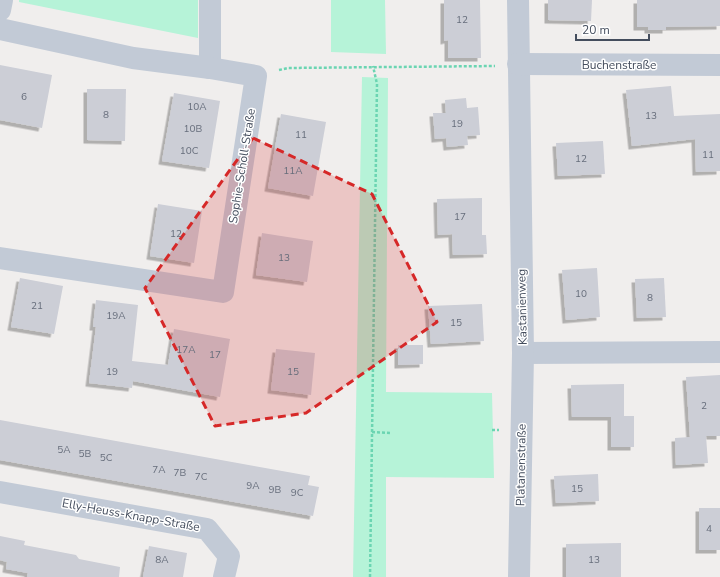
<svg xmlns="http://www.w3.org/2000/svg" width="720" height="577" font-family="'Nunito Sans',sans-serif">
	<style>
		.green { fill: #b6f3d8 }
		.building { fill: #ccced6; filter: url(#shadow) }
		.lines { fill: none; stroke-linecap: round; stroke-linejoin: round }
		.path { stroke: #6bd5b2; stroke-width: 2.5; stroke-dasharray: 3 2; stroke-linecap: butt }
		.street { stroke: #c2cad6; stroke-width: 22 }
		.marked { fill: #d62828; fill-opacity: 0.2; stroke: #d62828; stroke-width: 3; stroke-dasharray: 8 5; stroke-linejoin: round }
		.labels { text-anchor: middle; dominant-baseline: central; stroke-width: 3; stroke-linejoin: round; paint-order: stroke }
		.number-label { font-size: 10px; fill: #666d7b }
		.street-label { font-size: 12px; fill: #444d5d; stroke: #fff }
	</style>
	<defs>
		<filter id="shadow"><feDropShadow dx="-3.5" dy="3.5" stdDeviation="0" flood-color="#0004"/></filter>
	</defs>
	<rect width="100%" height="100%" fill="#f0eeed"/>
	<g class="green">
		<polygon points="19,0 198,0 198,38 19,2"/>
		<polygon points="331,0 385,0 386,54 331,52"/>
		<polygon points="362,77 388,78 386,392 492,393 494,478 386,477 386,577 353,577"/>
	</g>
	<g class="building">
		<polygon points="444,0 480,0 481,58 448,58 448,40 444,41"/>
		<polygon points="548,0 592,0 591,21 548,20"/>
		<polygon points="637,0 720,0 720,26 666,27 666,30 648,30 648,27 637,27"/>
		<polygon points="0,65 52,75 42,128 0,120"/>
		<polygon points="671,86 674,116 720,114 720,171 696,172 695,139 632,146 626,90"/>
		<polygon points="87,89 126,89 125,141 87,140"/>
		<polygon points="174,93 220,101 209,168 162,161"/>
		<polygon points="466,98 467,108 478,107 480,135 467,136 468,145 447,147 446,138 435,139 433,113 446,113 445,100"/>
		<polygon points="281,114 326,122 313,196 268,188"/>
		<polygon points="603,141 605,174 558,176 556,143"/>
		<polygon points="482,198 482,235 486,235 487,254 453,255 452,234 438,235 437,199"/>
		<polygon points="158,204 202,211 194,263 150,256"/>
		<polygon points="262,233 313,241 307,282 256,275"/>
		<polygon points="597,268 600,317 566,320 562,270"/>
		<polygon points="20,278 63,286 54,334 11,327"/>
		<polygon points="664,278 666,317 637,318 635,279"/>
		<polygon points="96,300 138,305 132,361 168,365 174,329 230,339 220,397 133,381 132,388 89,383 96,327 93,327"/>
		<polygon points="482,304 484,341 431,344 428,306"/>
		<polygon points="398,345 423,345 423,364 398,365"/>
		<polygon points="276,349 315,353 311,395 271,390"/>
		<polygon points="720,375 720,436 706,436 708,463 676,465 675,438 690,437 686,377"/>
		<polygon points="624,384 624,416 634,416 634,447 611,447 611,417 572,417 571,385"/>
		<polygon points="0,420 310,476 308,485 319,487 313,516 0,460"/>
		<polygon points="598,474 599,501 556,503 554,476"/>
		<rect x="699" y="508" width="21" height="42"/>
		<polygon points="0,536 25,541 24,545 76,555 79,559 120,567 119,577 27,577 28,573 6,569 7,562 0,560"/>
		<polygon points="621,543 621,577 566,577 566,544"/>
		<polygon points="149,546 187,553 183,577 143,577"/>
	</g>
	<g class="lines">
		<g class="path">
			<polyline points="279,70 288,68 495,66"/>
			<polyline points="492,430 499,430"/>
			<polyline points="372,432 391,433"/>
			<polyline points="370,577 377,84 373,66"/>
		</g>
		<g class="street">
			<polyline points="210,0 210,68"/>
			<polyline points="518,0 523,353 720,352"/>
			<polyline points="0,10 2,0"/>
			<polyline points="0,29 133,58 210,68 256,76 223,292 0,258"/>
			<polyline points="518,64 720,65"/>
			<polyline points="0,492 207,529 229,556 224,577"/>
			<polyline points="519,577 523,353"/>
		</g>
	</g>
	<path class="marked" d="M253,138L372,194L437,322L306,413L215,426L145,288Z"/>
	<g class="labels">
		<g class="number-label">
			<text x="462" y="20">12</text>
			<text x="24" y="97">6</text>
			<text x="197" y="107">10A</text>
			<text x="106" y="115">8</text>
			<text x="651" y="116">13</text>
			<text x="457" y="124">19</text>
			<text x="193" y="129">10B</text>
			<text x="301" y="135">11</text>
			<text x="189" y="151">10C</text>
			<text x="708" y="155">11</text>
			<text x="581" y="159">12</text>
			<text x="293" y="171">11A</text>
			<text x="460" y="217">17</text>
			<text x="176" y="234">12</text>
			<text x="284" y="258">13</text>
			<text x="581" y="294">10</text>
			<text x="650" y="298">8</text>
			<text x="37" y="306">21</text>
			<text x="116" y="316">19A</text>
			<text x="456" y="323">15</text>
			<text x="186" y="350">17A</text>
			<text x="215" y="355">17</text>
			<text x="112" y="372">19</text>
			<text x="293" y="372">15</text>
			<text x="704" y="406">2</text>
			<text x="64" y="450">5A</text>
			<text x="85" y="454">5B</text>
			<text x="106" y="458">5C</text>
			<text x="159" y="470">7A</text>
			<text x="180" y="473">7B</text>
			<text x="201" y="477">7C</text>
			<text x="253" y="486">9A</text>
			<text x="577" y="489">15</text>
			<text x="275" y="490">9B</text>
			<text x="297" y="493">9C</text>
			<text x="709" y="529">4</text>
			<text x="162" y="560">8A</text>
			<text x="594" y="560">13</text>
		</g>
		<g class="street-label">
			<text x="619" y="65">Buchenstraße</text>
			<text transform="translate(242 166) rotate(-81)">Sophie-Scholl-Straße</text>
			<text transform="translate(522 307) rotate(-91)">Kastanienweg</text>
			<text transform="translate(521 465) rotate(-89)">Platanenstraße</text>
			<text transform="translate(131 515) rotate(10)">Elly-Heuss-Knapp-Straße</text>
		</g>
	</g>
	<path d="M576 34v6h73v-6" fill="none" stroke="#444d5d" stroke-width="2"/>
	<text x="582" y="34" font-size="12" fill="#444d5d" stroke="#ffffff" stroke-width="3" paint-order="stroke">20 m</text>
</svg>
